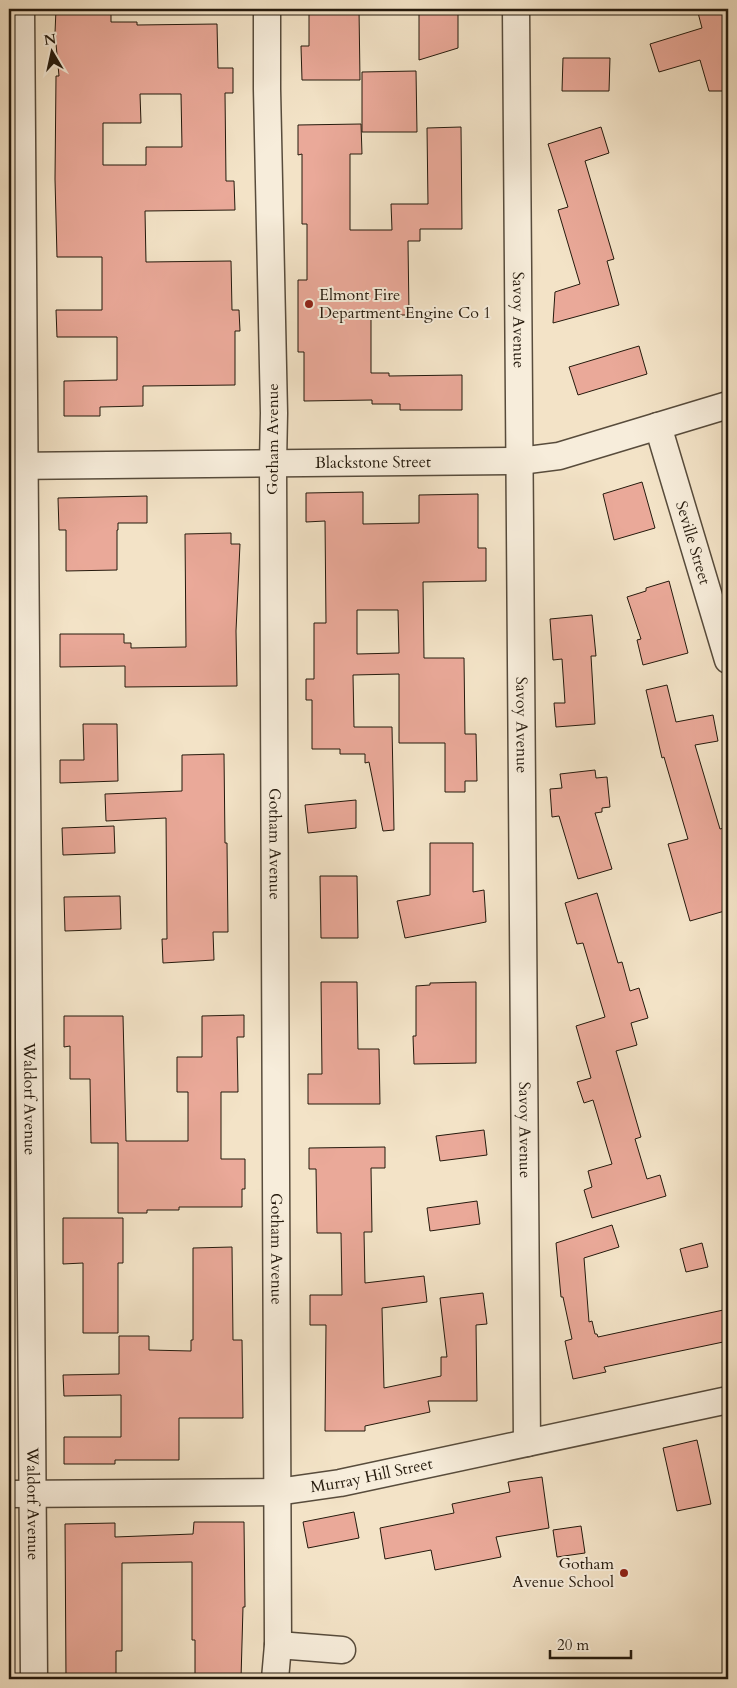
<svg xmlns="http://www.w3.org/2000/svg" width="737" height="1688" font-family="Cardo,serif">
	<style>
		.building { fill: #eaa999; stroke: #251a0d; fill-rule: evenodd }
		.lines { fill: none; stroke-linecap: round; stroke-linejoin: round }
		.minor-casing { stroke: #584c3c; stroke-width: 29 }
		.minor { stroke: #f7eddb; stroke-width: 26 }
		.poi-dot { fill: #8f2418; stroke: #f7eddb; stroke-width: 2 }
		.labels { text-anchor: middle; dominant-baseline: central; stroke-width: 4; stroke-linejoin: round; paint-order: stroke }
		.poi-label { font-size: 16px; fill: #251a0d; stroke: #f7eddb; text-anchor: start }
		.street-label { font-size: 16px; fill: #251a0d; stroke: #f7eddb }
	</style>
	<rect width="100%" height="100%" fill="#f3e3c7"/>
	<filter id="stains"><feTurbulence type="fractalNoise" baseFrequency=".004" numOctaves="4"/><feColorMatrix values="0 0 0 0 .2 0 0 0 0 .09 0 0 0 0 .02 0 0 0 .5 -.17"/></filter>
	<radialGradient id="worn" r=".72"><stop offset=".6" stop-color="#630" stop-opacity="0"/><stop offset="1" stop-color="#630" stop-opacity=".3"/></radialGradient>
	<g class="building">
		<path d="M56,9H111V22H137V25L217,24L218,68H233V93H225L226,181H234L235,210L145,211L146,262L231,261L232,310H239L240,331H235V385L143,386V406L100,407V416H64V381L117,380V337H57L56,310H102V257H57L55,179L56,76H59L55,33ZM140,94H181L182,147H146V165H103V123H141Z"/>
		<polygon points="309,9 359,9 360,80 302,80 301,46 309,46"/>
		<polygon points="419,9 458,9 458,48 419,60"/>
		<polygon points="697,9 728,9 728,91 709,91 700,60 659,72 650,44 702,28"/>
		<polygon points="563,58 610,58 609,91 562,91"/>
		<polygon points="416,71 417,132 362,132 362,72"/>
		<polygon points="361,124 362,154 350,154 350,230 392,230 391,204 428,204 427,128 461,127 462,229 420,229 420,241 408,241 409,315 371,315 371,373 389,373 389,376 462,375 462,410 400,410 400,404 372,404 372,400 304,401 304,352 298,352 298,280 307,280 307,224 302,224 302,154 298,155 298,125"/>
		<polygon points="601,127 609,153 585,161 614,259 607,261 619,305 553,323 555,292 580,284 558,210 568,207 548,144"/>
		<polygon points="639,346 647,374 578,395 569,367"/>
		<polygon points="642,482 655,528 614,540 603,494"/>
		<path d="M363,492V524L419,523V495L478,494V548H486V581L423,582L424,658H464L465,734H476L477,781H465V792H445V743H399V674L353,675L354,727H392L394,830L383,831L369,762L365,763V754H340V749H312V700H306V679H314V623H326L325,521L306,522V493ZM357,610H398L399,653L357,654Z"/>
		<polygon points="147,496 147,523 118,523 118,530 117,530 117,570 66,571 66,530 59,530 58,498"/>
		<polygon points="231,533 231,544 240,544 236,631 237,686 125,687 125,666 60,667 60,634 124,634 124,643 131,643 131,648 186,647 185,534"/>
		<polygon points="669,581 688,653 643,665 637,640 641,639 627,597 646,591 646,588"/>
		<polygon points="592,615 596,656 591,656 595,724 556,727 554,703 565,703 562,659 553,660 550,619"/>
		<polygon points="667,685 676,722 713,715 718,741 695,745 720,829 728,827 728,910 690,921 668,844 688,839 664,757 662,758 646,690"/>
		<polygon points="83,724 117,724 118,781 60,783 60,760 84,760"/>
		<polygon points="224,754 225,843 227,843 228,932 213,932 214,960 163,963 162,939 167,939 166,818 106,821 105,794 182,791 182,755"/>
		<polygon points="595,770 596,778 607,777 610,807 602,808 602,812 595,813 612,869 578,879 559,816 552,817 550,789 562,788 560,774"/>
		<polygon points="356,800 356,828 308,833 305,805"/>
		<polygon points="114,826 115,853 63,855 62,828"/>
		<polygon points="430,843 473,843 473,892 484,890 486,922 405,938 397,901 430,895"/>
		<polygon points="320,876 357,876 358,938 321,938"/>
		<polygon points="597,893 618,963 622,962 630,991 639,988 648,1018 631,1023 637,1045 616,1051 641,1137 635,1139 647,1179 660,1175 666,1196 592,1218 584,1190 592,1187 588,1171 612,1164 593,1100 584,1103 577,1082 591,1078 576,1026 605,1017 583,943 577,944 565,903"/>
		<polygon points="120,896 121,929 65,931 64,897"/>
		<polygon points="321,982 357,982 358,1049 379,1049 380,1104 308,1104 308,1074 322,1074"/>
		<polygon points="476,982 476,1063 414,1064 413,1036 416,1036 416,986 430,985 430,983"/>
		<polygon points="244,1015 244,1037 237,1037 238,1092 221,1092 221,1159 245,1159 245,1189 242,1189 242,1207 179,1207 179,1210 147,1210 147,1213 118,1213 118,1143 91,1143 90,1079 70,1079 70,1046 64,1047 64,1016 123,1016 126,1141 188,1141 188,1092 177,1092 177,1057 202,1057 202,1016"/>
		<polygon points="484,1130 487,1155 440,1161 436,1136"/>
		<polygon points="385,1147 385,1168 371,1168 372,1232 364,1232 365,1283 424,1276 427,1302 382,1308 384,1388 441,1376 441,1357 447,1357 440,1298 483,1293 487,1324 476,1325 477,1401 428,1401 430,1412 365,1426 365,1431 325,1431 326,1325 310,1325 310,1295 342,1295 341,1233 317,1233 316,1169 309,1169 309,1148"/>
		<polygon points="477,1201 480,1224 430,1231 427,1208"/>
		<polygon points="63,1218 123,1218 123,1263 118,1263 118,1333 83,1333 83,1263 63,1264"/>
		<polygon points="612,1225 619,1247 584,1258 589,1322 592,1321 595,1334 597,1334 598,1337 728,1309 728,1341 604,1367 606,1372 573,1379 565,1341 572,1339 563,1297 561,1297 556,1243"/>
		<polygon points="702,1243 708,1267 686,1272 680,1249"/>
		<polygon points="232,1247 233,1340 242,1340 243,1418 179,1418 179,1460 115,1460 115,1464 64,1464 64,1437 121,1437 121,1395 64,1396 63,1375 119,1374 119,1336 149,1336 149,1350 191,1351 191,1340 193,1340 193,1248"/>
		<polygon points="697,1440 711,1504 677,1511 663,1448"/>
		<polygon points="542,1477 549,1528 496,1537 501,1557 435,1570 431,1550 385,1559 380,1528 454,1513 452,1504 510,1492 508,1482"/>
		<polygon points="354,1512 359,1538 308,1548 303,1522"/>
		<polygon points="194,1522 244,1522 245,1607 243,1607 241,1679 195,1679 195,1640 192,1640 192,1562 122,1563 122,1651 116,1651 116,1679 66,1679 65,1524 115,1523 115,1537 193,1534"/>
		<polygon points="581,1526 585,1553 557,1557 553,1530"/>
	</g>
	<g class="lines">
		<defs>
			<g id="minor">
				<path id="s1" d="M21,9L34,1679"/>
				<path id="s2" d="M267,9V89L274,413L273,464L278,1645L275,1679"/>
				<path id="s3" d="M516,9L527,1443"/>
				<path id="s4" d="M658,426L728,660"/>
				<path id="s5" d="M9,466L520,461L559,456L728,405"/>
				<path id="s6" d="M9,1494L277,1492L340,1483L728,1400"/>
				<polyline points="278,1645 342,1650"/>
			</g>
		</defs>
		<use href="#minor" class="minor-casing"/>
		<use href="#minor" class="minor"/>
	</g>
	<g class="poi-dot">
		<circle cx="309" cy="304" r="5"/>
		<circle cx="624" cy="1573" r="5"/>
	</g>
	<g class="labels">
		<g class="poi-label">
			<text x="319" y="295">Elmont Fire<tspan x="319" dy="18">Department Engine Co 1</tspan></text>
			<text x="614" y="1564" text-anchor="end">Gotham<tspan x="614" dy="18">Avenue School</tspan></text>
		</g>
		<g class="street-label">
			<text stroke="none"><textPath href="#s3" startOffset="311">Savoy Avenue</textPath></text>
			<text transform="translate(273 439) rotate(-90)">Gotham Avenue</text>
			<text stroke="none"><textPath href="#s5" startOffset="364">Blackstone Street</textPath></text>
			<text stroke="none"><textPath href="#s4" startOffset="122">Seville Street</textPath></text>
			<text stroke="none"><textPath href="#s3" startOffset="716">Savoy Avenue</textPath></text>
			<text stroke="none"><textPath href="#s2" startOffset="835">Gotham Avenue</textPath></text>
			<text stroke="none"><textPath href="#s1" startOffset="1090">Waldorf Avenue</textPath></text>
			<text stroke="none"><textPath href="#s3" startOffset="1121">Savoy Avenue</textPath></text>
			<text stroke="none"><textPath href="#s2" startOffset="1240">Gotham Avenue</textPath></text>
			<text stroke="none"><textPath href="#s6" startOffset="364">Murray Hill Street</textPath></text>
			<text stroke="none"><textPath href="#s1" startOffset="1495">Waldorf Avenue</textPath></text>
		</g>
	</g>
	<rect width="737" height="1688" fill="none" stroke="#f3e3c7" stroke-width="30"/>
	<rect x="10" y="10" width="717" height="1668" fill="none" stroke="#251a0d" stroke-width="2.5"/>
	<rect x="15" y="15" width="707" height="1658" fill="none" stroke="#251a0d"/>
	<g transform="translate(52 52) rotate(351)" stroke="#f7eddb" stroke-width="4" paint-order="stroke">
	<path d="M0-4L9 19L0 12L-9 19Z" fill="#251a0d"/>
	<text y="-8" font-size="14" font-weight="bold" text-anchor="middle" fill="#251a0d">N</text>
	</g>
	<path d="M550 1650v8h81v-8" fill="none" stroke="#251a0d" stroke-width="2.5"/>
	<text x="557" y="1650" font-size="15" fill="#251a0d" stroke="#f7eddb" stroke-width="4" paint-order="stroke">20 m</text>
	<rect width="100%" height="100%" filter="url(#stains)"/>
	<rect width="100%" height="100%" fill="url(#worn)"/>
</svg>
